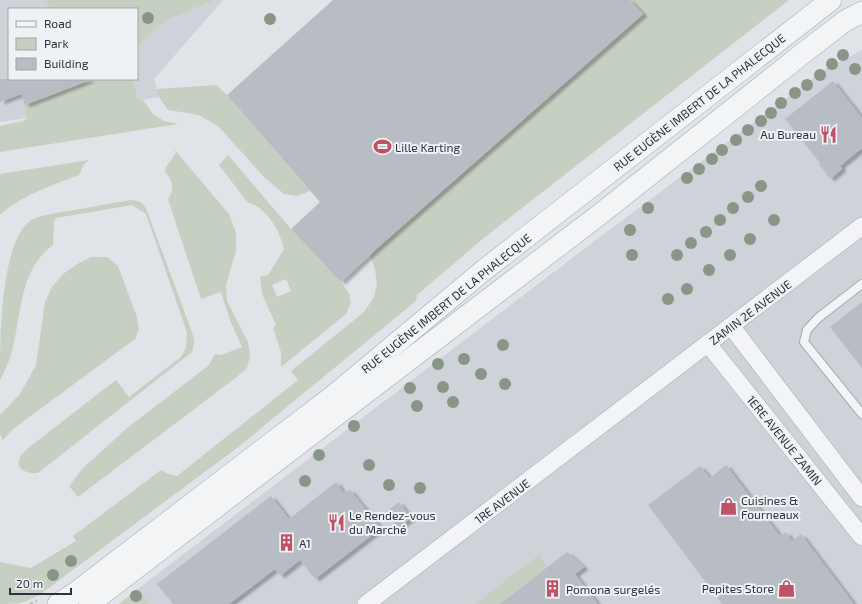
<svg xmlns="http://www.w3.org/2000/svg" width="862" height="604" font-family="'Exo 2',sans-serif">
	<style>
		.built { fill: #ced2d9; fill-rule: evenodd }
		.green { fill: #c6d0c2; fill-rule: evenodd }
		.building { fill: #b8bdc4; filter: url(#shadow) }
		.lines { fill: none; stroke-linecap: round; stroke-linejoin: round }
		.service-casing { stroke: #a6aab1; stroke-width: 10 }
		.minor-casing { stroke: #a6aab1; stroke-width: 18 }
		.tertiary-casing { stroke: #a6aab1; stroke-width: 22 }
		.path { stroke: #b6babe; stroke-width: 2.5; stroke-dasharray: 3 3; stroke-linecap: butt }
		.service { stroke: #f2f4f6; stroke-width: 8 }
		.minor { stroke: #f2f4f6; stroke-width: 17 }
		.tertiary { stroke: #f2f4f6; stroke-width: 21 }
		.tree { fill: #879687 }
		.labels { text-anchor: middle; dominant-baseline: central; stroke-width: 4; stroke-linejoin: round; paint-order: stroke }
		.street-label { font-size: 12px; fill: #2a323d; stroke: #eff2f5 }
		.poi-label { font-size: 12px; fill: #2a323d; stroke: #eff2f5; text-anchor: start }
	</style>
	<defs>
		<filter id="shadow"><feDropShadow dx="4.5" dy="2.5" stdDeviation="1" flood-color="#0004"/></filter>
	</defs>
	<rect width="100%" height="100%" fill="#e0e3e7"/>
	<g class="built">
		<path d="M0,0H223L154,79L159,97L0,122ZM9,9H137V79H9Z"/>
		<polygon points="862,50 862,604 118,604 596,240 824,70"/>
	</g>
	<g class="green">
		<polygon points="46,0 214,0 164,21 137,47 137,9 50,9"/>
		<path d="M630,0H789L485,237L417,295L416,301L237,448L42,593C25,603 20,604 0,604V562L31,568L76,541L73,536L161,470L168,474L177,476L298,380L291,371L364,312L374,297L377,284L375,269L370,255L642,15Z"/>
		<polygon points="77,79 132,79 138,100 143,100 153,114 164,121 178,124 0,152 0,126 23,121 27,118 25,105 79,85"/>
		<polygon points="216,85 227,95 310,191 297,196 284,194 264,177 219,127 199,115 168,110 159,97 156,89"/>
		<path d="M174,149L229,214L236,233V251L226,285L227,301L248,342L250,356L247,368L238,376L78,497L69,486L83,468L126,429L209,365L215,354L221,355L242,347L230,320L221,292L201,299L168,199C175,189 173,181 165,172L166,167L176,153Z"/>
		<path d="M228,155L291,229L341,282L349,293L351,302L346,314L281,367V352L273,328L276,325L262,294L260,276L268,275L284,249C282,244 281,238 279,234C275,223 260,204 248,203L219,165ZM286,279L291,291L277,297L272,285Z"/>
		<path d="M89,160L84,164L79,175C53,185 20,196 0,215V174Z"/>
		<path d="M132,200L141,202L146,208L193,335L194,343L192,352L38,473C28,474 14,470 20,457C22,454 25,451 27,449L116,380L129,397L181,357L186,348L187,332L146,214L132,205L56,218L54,222L53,245C10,276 26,339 0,380C0,341 0,237 33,219C46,214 61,212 75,210C94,206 113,203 132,200Z"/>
		<polygon points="91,257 107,257 118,266 137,317 139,329 135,339 13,429 3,440 0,434 0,415 20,394 36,365 45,302 52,287 63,274 79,263"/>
		<polygon points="539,555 548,567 500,604 475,604"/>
		<polygon points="137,589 149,604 120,604"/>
	</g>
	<g class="building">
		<polygon points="333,0 630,0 643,14 377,248 341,282 291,229 320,202 227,95"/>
		<polygon points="0,79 89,79 90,80 25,105 21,94 0,102"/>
		<polygon points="833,81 862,118 862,148 840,166 842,169 830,179 819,164 820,163 785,119"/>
		<polygon points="862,302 862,368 830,327"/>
		<polygon points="726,465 780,536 786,532 792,541 801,534 854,604 722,604 648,505 700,466 710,478"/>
		<polygon points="336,482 343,492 350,490 381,528 315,579 300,560 280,576 275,569 229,604 173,604 157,584 271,496 289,519"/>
		<polygon points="399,502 411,518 398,528 386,512"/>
		<polygon points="567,552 584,567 575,574 598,604 500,604"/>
	</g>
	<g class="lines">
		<defs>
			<polyline id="service" points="862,284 818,318 807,330 804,342 862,414"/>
			<g id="minor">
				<polyline points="731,326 862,498"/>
				<polyline points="708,344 862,537"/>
				<polyline points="366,604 862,226"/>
			</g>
			<g id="tertiary">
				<polyline points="58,604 75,593 333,396 484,270 831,0"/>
				<polyline points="89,604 599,215 806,51 845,21 862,12"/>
			</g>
		</defs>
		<use href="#service" class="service-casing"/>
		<use href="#minor" class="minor-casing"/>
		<use href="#tertiary" class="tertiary-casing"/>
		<polyline class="path" points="30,604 37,601"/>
		<use href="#service" class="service"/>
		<use href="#minor" class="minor"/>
		<use href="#tertiary" class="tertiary"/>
	</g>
	<g class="tree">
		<circle cx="148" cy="18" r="6"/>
		<circle cx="270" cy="19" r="6"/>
		<circle cx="843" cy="55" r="6"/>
		<circle cx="832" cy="64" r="6"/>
		<circle cx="855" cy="69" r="6"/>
		<circle cx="820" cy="75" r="6"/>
		<circle cx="807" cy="85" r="6"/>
		<circle cx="795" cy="93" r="6"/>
		<circle cx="781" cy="103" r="6"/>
		<circle cx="771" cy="113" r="6"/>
		<circle cx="761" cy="121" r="6"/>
		<circle cx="748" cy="130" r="6"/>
		<circle cx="736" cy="140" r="6"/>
		<circle cx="722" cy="150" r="6"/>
		<circle cx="712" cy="159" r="6"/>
		<circle cx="699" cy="169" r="6"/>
		<circle cx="687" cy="178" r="6"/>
		<circle cx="761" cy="186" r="6"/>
		<circle cx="748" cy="197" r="6"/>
		<circle cx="648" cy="208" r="6"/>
		<circle cx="733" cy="208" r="6"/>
		<circle cx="720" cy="220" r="6"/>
		<circle cx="774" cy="220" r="6"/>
		<circle cx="630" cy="230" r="6"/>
		<circle cx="706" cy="232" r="6"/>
		<circle cx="750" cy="239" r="6"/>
		<circle cx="691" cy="243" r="6"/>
		<circle cx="632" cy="255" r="6"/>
		<circle cx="677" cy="255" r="6"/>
		<circle cx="730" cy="255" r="6"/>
		<circle cx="709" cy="270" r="6"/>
		<circle cx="687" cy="289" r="6"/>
		<circle cx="668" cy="299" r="6"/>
		<circle cx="503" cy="345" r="6"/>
		<circle cx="464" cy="359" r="6"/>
		<circle cx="438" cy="364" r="6"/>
		<circle cx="481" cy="374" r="6"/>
		<circle cx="505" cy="384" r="6"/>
		<circle cx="443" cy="387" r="6"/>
		<circle cx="410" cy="388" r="6"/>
		<circle cx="453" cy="402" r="6"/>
		<circle cx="417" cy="406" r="6"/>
		<circle cx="354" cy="426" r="6"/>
		<circle cx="319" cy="455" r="6"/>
		<circle cx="369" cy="465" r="6"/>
		<circle cx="305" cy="481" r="6"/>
		<circle cx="389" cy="485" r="6"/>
		<circle cx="420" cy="488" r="6"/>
		<circle cx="71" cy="561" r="6"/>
		<circle cx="53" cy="575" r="6"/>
		<circle cx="136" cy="596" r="6"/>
	</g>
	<defs>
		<symbol id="restaurant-bare" viewBox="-9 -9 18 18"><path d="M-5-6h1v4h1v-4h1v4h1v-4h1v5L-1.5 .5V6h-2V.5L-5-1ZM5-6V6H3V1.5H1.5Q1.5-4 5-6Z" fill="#bf5265" stroke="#eff2f5" stroke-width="2.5" paint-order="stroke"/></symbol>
		<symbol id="stadium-bare" viewBox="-9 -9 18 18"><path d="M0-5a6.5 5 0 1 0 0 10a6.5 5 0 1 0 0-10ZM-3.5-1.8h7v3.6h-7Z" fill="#bf5265" stroke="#eff2f5" stroke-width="2.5" paint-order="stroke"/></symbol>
		<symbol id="shop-bare" viewBox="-9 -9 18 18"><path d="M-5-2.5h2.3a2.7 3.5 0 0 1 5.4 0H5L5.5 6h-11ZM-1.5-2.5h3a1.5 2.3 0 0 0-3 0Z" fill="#bf5265" stroke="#eff2f5" stroke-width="2.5" paint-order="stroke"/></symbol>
		<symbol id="building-bare" viewBox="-9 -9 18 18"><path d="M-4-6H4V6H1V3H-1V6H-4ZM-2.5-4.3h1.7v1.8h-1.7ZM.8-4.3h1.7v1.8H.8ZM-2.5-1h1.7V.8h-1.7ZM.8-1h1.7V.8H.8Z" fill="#bf5265" stroke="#eff2f5" stroke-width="2.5" paint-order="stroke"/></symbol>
	</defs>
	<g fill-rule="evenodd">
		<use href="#restaurant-bare" x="816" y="122" width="25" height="25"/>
		<use href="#stadium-bare" x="370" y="134" width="25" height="25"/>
		<use href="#shop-bare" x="716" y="494" width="25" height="25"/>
		<use href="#restaurant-bare" x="324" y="510" width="25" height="25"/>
		<use href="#building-bare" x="274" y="530" width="25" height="25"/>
		<use href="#shop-bare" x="774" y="576" width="25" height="25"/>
		<use href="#building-bare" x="540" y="576" width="25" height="25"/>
	</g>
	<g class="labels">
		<g class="street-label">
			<text transform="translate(699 102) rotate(-38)">RUE EUGÈNE IMBERT DE LA PHALECQUE</text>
			<text transform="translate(446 303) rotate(-39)">RUE EUGÈNE IMBERT DE LA PHALECQUE</text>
			<text transform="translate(750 312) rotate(-37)">ZAMIN 2E AVENUE</text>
			<text transform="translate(785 440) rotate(51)">1ERE AVENUE ZAMIN</text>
			<text transform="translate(502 501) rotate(-37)">1RE AVENUE</text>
		</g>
		<g class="poi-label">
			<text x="816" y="134" text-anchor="end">Au Bureau</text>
			<text x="395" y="147">Lille Karting</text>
			<text x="741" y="500">Cuisines &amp;<tspan x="741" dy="14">Fourneaux</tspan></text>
			<text x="349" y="515">Le Rendez-vous<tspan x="349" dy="14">du Marché</tspan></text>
			<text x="299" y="543">A1</text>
			<text x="774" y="588" text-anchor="end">Pepites Store</text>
			<text x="566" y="589">Pomona surgelés</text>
		</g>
	</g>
	<rect x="8" y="8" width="130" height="72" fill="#eff2f5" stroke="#a0a5ab"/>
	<rect x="16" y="21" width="20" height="6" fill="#f2f4f6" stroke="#a0a5ab"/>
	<text x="44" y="28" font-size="12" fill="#2a323d">Road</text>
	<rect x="16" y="38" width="20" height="12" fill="#c6d0c2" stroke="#a0a5ab"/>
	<text x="44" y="48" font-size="12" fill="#2a323d">Park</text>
	<rect x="16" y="58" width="20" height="12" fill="#b8bdc4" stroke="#a0a5ab"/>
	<text x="44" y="68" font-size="12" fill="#2a323d">Building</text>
	<path d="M10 588v6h61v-6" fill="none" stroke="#2a323d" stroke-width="2"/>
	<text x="16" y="588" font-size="12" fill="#2a323d" stroke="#eff2f5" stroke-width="3" paint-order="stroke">20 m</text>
</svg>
